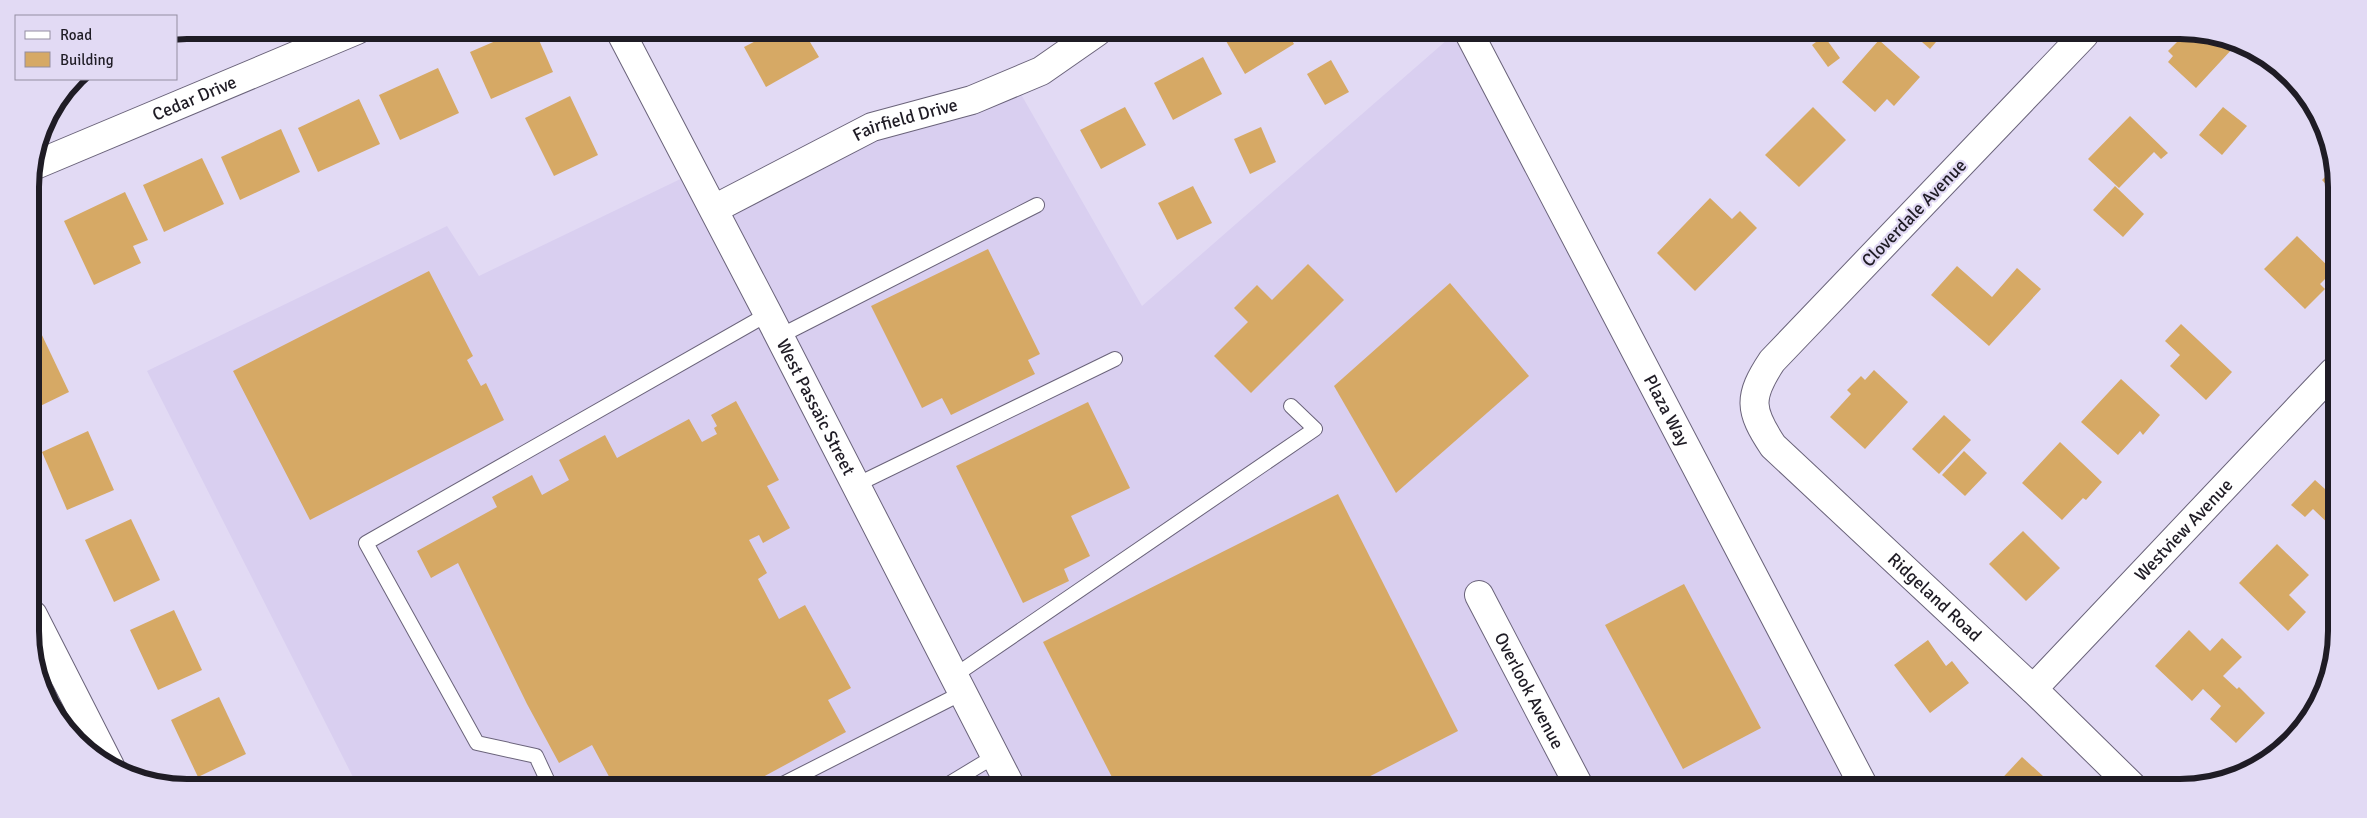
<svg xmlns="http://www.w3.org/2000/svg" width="2367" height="818" font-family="Signika,sans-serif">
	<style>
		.built { fill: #d9cff0 }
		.building { fill: #d6a965 }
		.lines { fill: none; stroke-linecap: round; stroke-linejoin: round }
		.service-casing { stroke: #6a637a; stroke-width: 16 }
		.minor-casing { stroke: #6a637a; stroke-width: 30 }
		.secondary-casing { stroke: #6a637a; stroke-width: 30 }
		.service { stroke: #fff; stroke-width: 14 }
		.minor { stroke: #fff; stroke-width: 28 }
		.secondary { stroke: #fff; stroke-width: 28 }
		.labels { text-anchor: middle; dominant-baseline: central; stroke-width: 4.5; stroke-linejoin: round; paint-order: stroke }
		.street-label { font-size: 18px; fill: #1f1c25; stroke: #e2daf4 }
		.rim { fill: none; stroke: #1f1c25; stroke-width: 6 }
	</style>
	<rect width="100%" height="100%" fill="#e2daf4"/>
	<polygon class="built" points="1455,33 1469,33 1864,787 356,783 147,371 447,226 479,276 695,172 714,208 1014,82 1142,306"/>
	<g class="building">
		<polygon points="519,31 535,31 553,72 491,99 470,52"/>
		<polygon points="773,32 804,32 819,57 766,87 744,47"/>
		<polygon points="858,32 886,32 886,33 860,39"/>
		<polygon points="1225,33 1288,33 1294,44 1245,74 1222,34"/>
		<polygon points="1914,35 1942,35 1930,49"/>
		<polygon points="2184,35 2220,35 2233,48 2196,88 2168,62 2173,56 2168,51"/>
		<polygon points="1824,36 1840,58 1828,67 1812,45"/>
		<polygon points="1879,40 1920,77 1894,106 1887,99 1875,112 1842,82"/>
		<polygon points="1203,57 1222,94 1173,120 1154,83"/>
		<polygon points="1331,60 1349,92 1325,105 1307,74"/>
		<polygon points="438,68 459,113 400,140 379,95"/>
		<polygon points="570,96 598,155 554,176 525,118"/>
		<polygon points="359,99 380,144 318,172 298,128"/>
		<polygon points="1125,107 1146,145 1101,169 1080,130"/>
		<polygon points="1813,107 1846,140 1799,187 1765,155"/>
		<polygon points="2223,107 2247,126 2222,155 2199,135"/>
		<polygon points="2130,116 2168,153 2161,159 2154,152 2119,188 2088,159"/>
		<polygon points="1261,127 1276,162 1250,174 1234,139"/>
		<polygon points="281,129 300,172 240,200 221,157"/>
		<polygon points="202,158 224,204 164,232 143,185"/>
		<polygon points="2334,159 2334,193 2322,180 2333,169 2328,164"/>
		<polygon points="1193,186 1212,223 1177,240 1158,203"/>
		<polygon points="2115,186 2144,214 2123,237 2093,210"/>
		<polygon points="125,192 148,240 133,246 141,263 94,285 64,221"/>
		<polygon points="1710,198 1732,219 1740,211 1757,228 1695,291 1657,253"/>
		<polygon points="2297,236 2333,271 2320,284 2325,289 2305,309 2264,269"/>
		<polygon points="988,249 1040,354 1028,360 1035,374 951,415 942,398 922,408 871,306"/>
		<polygon points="1308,264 1344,300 1251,393 1214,356 1248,322 1234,308 1257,285 1272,300"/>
		<polygon points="1957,266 1992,297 2017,268 2041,289 1989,346 1931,295"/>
		<polygon points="429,271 473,356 467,360 481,386 486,383 504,420 310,520 233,371"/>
		<polygon points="1450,283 1529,376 1396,493 1334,386"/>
		<polygon points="2181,324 2232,372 2206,400 2170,366 2180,355 2165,341"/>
		<polygon points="40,331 69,392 32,410 31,335"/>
		<polygon points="1874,370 1908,402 1865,449 1830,417 1851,394 1847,390 1861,376 1865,380"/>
		<polygon points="2121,379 2160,415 2143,435 2140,431 2118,455 2081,422"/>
		<polygon points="736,401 779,480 767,486 790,528 763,543 759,535 749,540 767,573 758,579 779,619 805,605 851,688 828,700 846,732 750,784 613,784 592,745 559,763 527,704 458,563 431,578 417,551 497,507 492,497 532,475 542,495 569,480 559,460 605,435 617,458 689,419 702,442 717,434 714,428 717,426 711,415"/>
		<polygon points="1088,402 1130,488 1071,516 1090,556 1064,569 1069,581 1023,603 956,466"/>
		<polygon points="1944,415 1971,440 1939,474 1912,449"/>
		<polygon points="88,431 114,490 67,510 42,452"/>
		<polygon points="2060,442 2102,482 2086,500 2083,498 2062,520 2022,483"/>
		<polygon points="1964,451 1987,473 1965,496 1942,475"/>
		<polygon points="2315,480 2325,489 2332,482 2332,527 2313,509 2305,517 2291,505"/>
		<polygon points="1338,494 1458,731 1351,786 1116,785 1043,642"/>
		<polygon points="131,519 160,580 114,602 85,540"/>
		<polygon points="2023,531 2060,568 2026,601 1989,564"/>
		<polygon points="2277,544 2309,575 2289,595 2306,612 2288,631 2239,583"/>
		<polygon points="1684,584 1761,728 1683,769 1605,625"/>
		<polygon points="174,610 202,670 158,690 130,630"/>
		<polygon points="2189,630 2210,651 2222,638 2242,657 2223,676 2237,689 2239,687 2265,713 2236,743 2210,719 2221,706 2203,689 2192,701 2155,666"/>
		<polygon points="1928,640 1946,666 1952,661 1969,683 1930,713 1894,665"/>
		<polygon points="219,697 246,754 198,777 171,720"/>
		<polygon points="2022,757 2055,787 1994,787"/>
	</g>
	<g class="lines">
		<defs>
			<g id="service">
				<polyline points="780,336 1037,205"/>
				<polyline points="856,485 1115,359"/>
				<polyline points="954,676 1315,429 1291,406"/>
				<polyline points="549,784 536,756 477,743 366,543 768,314"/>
				<polyline points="783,784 962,693"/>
				<polyline points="947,785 995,756"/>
			</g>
			<g id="minor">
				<path id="s1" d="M1469,33L1864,787"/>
				<path id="s2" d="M2084,35L1772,361C1748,397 1749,410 1773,446L2033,689L2134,788"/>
				<path id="s3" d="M33,166L357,30"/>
				<path id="s4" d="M714,209L872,127L972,100L1041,71L1097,32"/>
				<path id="s5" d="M1479,595L1579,786"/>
				<polyline points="33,615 110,766"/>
				<path id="s6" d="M2033,689L2333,372"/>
			</g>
			<g id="secondary">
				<path id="s7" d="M620,31L768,314L1010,785"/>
			</g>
		</defs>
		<use href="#service" class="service-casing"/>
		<use href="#minor" class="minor-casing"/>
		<use href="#secondary" class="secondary-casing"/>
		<use href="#service" class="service"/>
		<use href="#minor" class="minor"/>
		<use href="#secondary" class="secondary"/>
	</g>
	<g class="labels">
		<g class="street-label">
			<text stroke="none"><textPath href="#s3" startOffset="175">Cedar Drive</textPath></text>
			<text stroke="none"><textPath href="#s4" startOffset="212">Fairfield Drive</textPath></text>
			<text transform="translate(1914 213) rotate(-46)">Cloverdale Avenue</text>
			<text stroke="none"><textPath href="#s7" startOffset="424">West Passaic Street</textPath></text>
			<text stroke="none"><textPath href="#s1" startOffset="426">Plaza Way</textPath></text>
			<text stroke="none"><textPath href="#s6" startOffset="219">Westview Avenue</textPath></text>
			<text stroke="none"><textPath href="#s2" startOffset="766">Ridgeland Road</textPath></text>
			<text stroke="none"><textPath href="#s5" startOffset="108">Overlook Avenue</textPath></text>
		</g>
	</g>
	<path d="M0 0H2367V818H0ZM187 39H2180A148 148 0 0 1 2328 187V631A148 148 0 0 1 2180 779H187A148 148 0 0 1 39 631V187A148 148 0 0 1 187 39Z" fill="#e2daf4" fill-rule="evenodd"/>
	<path class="rim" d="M187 39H2180A148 148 0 0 1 2328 187V631A148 148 0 0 1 2180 779H187A148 148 0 0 1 39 631V187A148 148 0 0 1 187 39Z"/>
	<rect x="15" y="15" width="162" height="65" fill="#e2daf4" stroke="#948ea1"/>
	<rect x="25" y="31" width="25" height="8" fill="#ffffff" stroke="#948ea1"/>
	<text x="60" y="40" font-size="15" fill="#1f1c25">Road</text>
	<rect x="25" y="52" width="25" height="15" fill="#d6a965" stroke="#948ea1"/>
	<text x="60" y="65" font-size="15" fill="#1f1c25">Building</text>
</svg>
